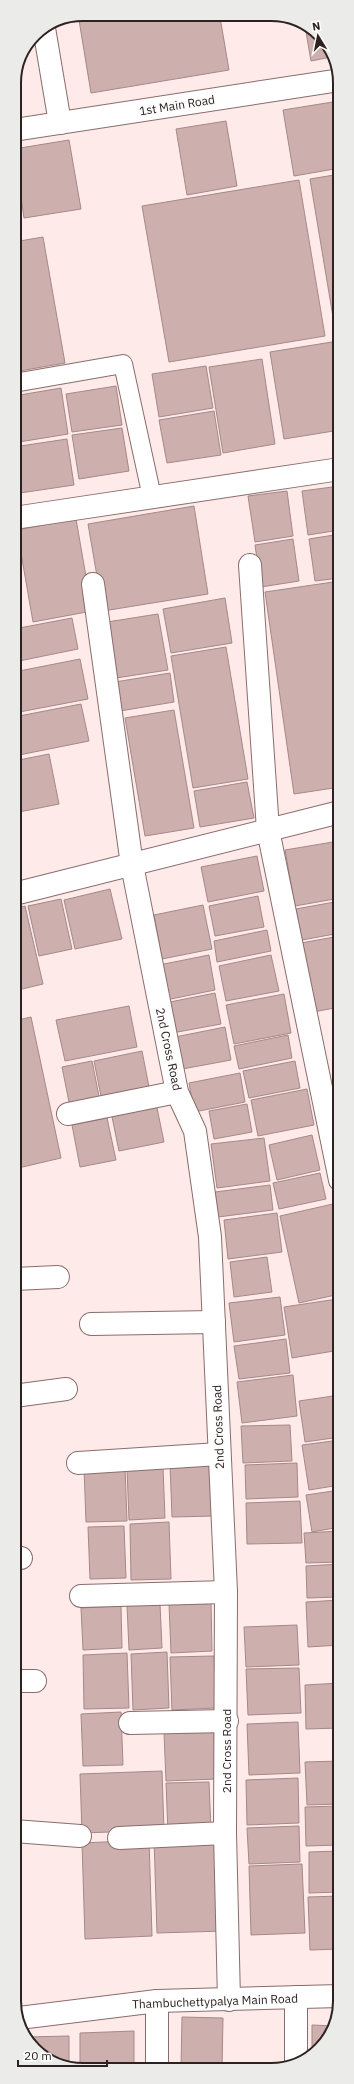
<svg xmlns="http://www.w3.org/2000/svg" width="354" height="2084" font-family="'IBM Plex Sans',sans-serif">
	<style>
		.building { fill: #cdafae; stroke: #a58988 }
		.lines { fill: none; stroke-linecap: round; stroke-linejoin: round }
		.lane-casing { stroke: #896d6c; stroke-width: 20 }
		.street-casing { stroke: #896d6c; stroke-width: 24 }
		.secondary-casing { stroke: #896d6c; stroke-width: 24 }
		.lane { stroke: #fff; stroke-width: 18 }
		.street { stroke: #fff; stroke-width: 22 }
		.secondary { stroke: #fff; stroke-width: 22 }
		.labels { text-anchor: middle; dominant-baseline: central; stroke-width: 4; stroke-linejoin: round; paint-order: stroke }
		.street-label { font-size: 12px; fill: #2d2221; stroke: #fcfdfc }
		.rim { fill: none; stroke: #2d2221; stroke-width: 2 }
	</style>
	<rect width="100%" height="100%" fill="#fdeae9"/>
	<g class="building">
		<polygon points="220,17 229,70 91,93 79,20"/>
		<polygon points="305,26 323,38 331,57 311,61"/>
		<polygon points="339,101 340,168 294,176 283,110"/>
		<polygon points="226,121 237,186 187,195 176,129"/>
		<polygon points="69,140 81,209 24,218 14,149"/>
		<polygon points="340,174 340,359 310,179"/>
		<polygon points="299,180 325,336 169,362 142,206"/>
		<polygon points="14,181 20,214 14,215"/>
		<polygon points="43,237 65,363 14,372 14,242"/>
		<polygon points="332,342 340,389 340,430 284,439 270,352"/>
		<polygon points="262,359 275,444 223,453 209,367"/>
		<polygon points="206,366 213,408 159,417 152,374"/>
		<polygon points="116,386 122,425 72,432 66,394"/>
		<polygon points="61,388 68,434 19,442 14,412 14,396"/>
		<polygon points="214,411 221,455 167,463 159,420"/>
		<polygon points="122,428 129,471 79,479 72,435"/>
		<polygon points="67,439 74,485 20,493 14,447"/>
		<polygon points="340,486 340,530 308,535 302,491"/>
		<polygon points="287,491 293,536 255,542 248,496"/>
		<polygon points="194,506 208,594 103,611 88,524"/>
		<polygon points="76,519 92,611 33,622 17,530"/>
		<polygon points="340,534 340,578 315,581 309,539"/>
		<polygon points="293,539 299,581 261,587 255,545"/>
		<polygon points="340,581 340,787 294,794 265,592"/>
		<polygon points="225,598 232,643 171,653 163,609"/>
		<polygon points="158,614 168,670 116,678 107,622"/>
		<polygon points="72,618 78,649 14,662 14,629"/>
		<polygon points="226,647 248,779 193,788 171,656"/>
		<polygon points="80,659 88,699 14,713 14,672"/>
		<polygon points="170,673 174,702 120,711 115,682"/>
		<polygon points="81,704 89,741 14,756 14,717"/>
		<polygon points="174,710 194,828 145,836 125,718"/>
		<polygon points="49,754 59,804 14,813 14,761"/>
		<polygon points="247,782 254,818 200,827 194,791"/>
		<polygon points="340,841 340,857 337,842"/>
		<polygon points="333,842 340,879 340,898 295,906 285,850"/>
		<polygon points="14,854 18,872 14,873"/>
		<polygon points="257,856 264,891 208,902 201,867"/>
		<polygon points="110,889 122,939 75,949 64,900"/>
		<polygon points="258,896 264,927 215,936 209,906"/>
		<polygon points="61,899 72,949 39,956 28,906"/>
		<polygon points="340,901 340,933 302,940 296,909"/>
		<polygon points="203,905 212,949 162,959 154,915"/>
		<polygon points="25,906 43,984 14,991 14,909"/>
		<polygon points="267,930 271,951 217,962 214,941"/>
		<polygon points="340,936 340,1007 313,1012 301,943"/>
		<polygon points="209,955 215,990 166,1000 159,965"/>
		<polygon points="271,955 279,991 226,1001 219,966"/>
		<polygon points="215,993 221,1024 172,1033 165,1003"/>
		<polygon points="284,994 291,1033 234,1044 226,1005"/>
		<polygon points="129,1006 137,1047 65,1061 56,1020"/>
		<polygon points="31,1017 61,1158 14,1169 14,1021"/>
		<polygon points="225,1027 231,1060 177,1070 170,1038"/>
		<polygon points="288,1035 292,1058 239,1069 234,1046"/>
		<polygon points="142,1051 150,1092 102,1101 94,1061"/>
		<polygon points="92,1061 100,1101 70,1107 62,1067"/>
		<polygon points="295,1061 300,1088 249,1098 243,1071"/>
		<polygon points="240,1073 245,1102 194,1112 189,1083"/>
		<polygon points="307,1089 314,1125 258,1136 251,1100"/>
		<polygon points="156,1103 164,1142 119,1151 111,1112"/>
		<polygon points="247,1104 252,1132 214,1139 209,1111"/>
		<polygon points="107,1118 116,1160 80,1167 72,1125"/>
		<polygon points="312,1135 320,1170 277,1180 269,1145"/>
		<polygon points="264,1138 270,1181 217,1188 211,1144"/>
		<polygon points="320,1173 326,1199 279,1209 273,1183"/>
		<polygon points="270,1185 273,1210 218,1217 215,1192"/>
		<polygon points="333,1204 340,1234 340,1294 299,1303 280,1216"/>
		<polygon points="277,1213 282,1252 228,1259 224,1220"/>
		<polygon points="267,1257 272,1292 234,1297 230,1262"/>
		<polygon points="280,1297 285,1335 234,1342 229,1303"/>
		<polygon points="337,1299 340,1323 340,1350 292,1358 284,1307"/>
		<polygon points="286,1339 290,1373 239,1379 234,1346"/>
		<polygon points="293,1375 297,1416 242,1423 237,1382"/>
		<polygon points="340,1395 340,1437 305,1442 299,1401"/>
		<polygon points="290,1425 292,1461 243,1463 241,1426"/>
		<polygon points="340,1440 340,1485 309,1490 302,1445"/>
		<polygon points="212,1462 214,1516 172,1517 170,1464"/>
		<polygon points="297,1463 298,1497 246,1499 245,1465"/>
		<polygon points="125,1467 127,1521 86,1522 84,1468"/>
		<polygon points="163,1468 165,1518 129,1520 127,1469"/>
		<polygon points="340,1490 340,1527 312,1532 306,1495"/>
		<polygon points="300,1501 302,1543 247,1544 246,1503"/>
		<polygon points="169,1522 171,1579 131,1580 130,1524"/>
		<polygon points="124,1526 126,1578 90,1579 88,1527"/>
		<polygon points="340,1531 340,1562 306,1563 304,1533"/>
		<polygon points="340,1564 340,1597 307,1598 306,1566"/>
		<polygon points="340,1600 340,1645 308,1647 306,1602"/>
		<polygon points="211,1602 212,1651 171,1653 169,1604"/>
		<polygon points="160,1604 162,1648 129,1650 127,1605"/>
		<polygon points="121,1606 122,1648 83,1650 81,1608"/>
		<polygon points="297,1625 299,1665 246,1667 244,1627"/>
		<polygon points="167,1652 169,1708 133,1710 131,1654"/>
		<polygon points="127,1653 129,1708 84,1709 83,1655"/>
		<polygon points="214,1656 216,1708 172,1710 170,1657"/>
		<polygon points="299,1668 301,1713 248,1715 246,1669"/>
		<polygon points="340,1683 340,1728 306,1729 305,1685"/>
		<polygon points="121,1712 123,1765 83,1766 81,1714"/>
		<polygon points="298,1722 300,1773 249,1775 247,1724"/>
		<polygon points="214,1731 216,1779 166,1781 164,1732"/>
		<polygon points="340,1761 340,1804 307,1805 305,1762"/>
		<polygon points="162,1771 164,1830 82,1833 80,1774"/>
		<polygon points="298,1778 299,1823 247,1825 246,1780"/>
		<polygon points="209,1782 211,1831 168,1833 166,1783"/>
		<polygon points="340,1806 340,1845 306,1846 305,1807"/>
		<polygon points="299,1826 300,1862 249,1864 247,1828"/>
		<polygon points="221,1836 224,1931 157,1933 154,1838"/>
		<polygon points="149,1840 152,1936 85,1939 82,1843"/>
		<polygon points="340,1851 340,1892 309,1893 309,1852"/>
		<polygon points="302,1864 305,1933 251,1935 249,1866"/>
		<polygon points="340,1896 340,1949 310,1950 308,1897"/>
		<polygon points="182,2017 223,2018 222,2069 181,2069"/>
		<polygon points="312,2025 335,2026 320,2050 312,2053"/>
		<polygon points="134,2031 134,2068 80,2068 80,2033"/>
		<polygon points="69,2036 69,2068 66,2068 31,2046 27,2037"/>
	</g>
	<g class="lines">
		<defs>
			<polyline id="lane" points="14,383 123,364 152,497"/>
			<g id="street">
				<polyline points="44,28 60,123"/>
				<polyline points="14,130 340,80"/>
				<polyline points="14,518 340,469"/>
				<polyline points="250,565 268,830 340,1180"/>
				<polyline points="93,584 132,865 177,1092 195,1131 210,1237 226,1592 225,1833 229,2000"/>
				<polyline points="14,894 340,812"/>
				<polyline points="68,1114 177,1092"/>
				<polyline points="14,1279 58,1277"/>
				<polyline points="91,1324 214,1322"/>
				<polyline points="14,1396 66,1389"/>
				<polyline points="78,1463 219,1454"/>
				<polyline points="14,1556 21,1558"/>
				<polyline points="81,1596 226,1592"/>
				<polyline points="14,1681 35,1681"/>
				<polyline points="130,1723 227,1721"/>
				<polyline points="14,1831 80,1836"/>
				<polyline points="119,1838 225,1833"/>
				<polyline points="296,2060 296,1997"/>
				<polyline points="157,2069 157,2001"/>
			</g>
			<polyline id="secondary" points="19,2018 157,2001 340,1996"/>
		</defs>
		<use href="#lane" class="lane-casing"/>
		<use href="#street" class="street-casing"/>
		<use href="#secondary" class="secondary-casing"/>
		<use href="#lane" class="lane"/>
		<use href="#street" class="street"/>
		<use href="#secondary" class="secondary"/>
	</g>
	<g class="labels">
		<g class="street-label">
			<text transform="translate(177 105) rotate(-9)">1st Main Road</text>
			<text transform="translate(169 1049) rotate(78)">2nd Cross Road</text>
			<text transform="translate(218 1427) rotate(-92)">2nd Cross Road</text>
			<text transform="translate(226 1751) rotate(-90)">2nd Cross Road</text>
			<text transform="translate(215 2001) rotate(-2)">Thambuchettypalya Main Road</text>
		</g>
	</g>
	<path d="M0 0H354V2084H0ZM83 21H271A62 62 0 0 1 333 83V2001A62 62 0 0 1 271 2063H83A62 62 0 0 1 21 2001V83A62 62 0 0 1 83 21Z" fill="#ebebea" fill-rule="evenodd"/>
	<path class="rim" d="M83 21H271A62 62 0 0 1 333 83V2001A62 62 0 0 1 271 2063H83A62 62 0 0 1 21 2001V83A62 62 0 0 1 83 21Z"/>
	<g transform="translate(318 36) rotate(350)" stroke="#fcfdfc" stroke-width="3" paint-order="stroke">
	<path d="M0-3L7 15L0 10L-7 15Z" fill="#2d2221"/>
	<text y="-6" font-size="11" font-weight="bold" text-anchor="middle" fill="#2d2221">N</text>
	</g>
	<path d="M18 2060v6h89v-6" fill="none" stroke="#2d2221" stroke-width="2"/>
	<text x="24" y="2060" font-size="12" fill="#2d2221" stroke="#fcfdfc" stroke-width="3" paint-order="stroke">20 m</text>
</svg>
